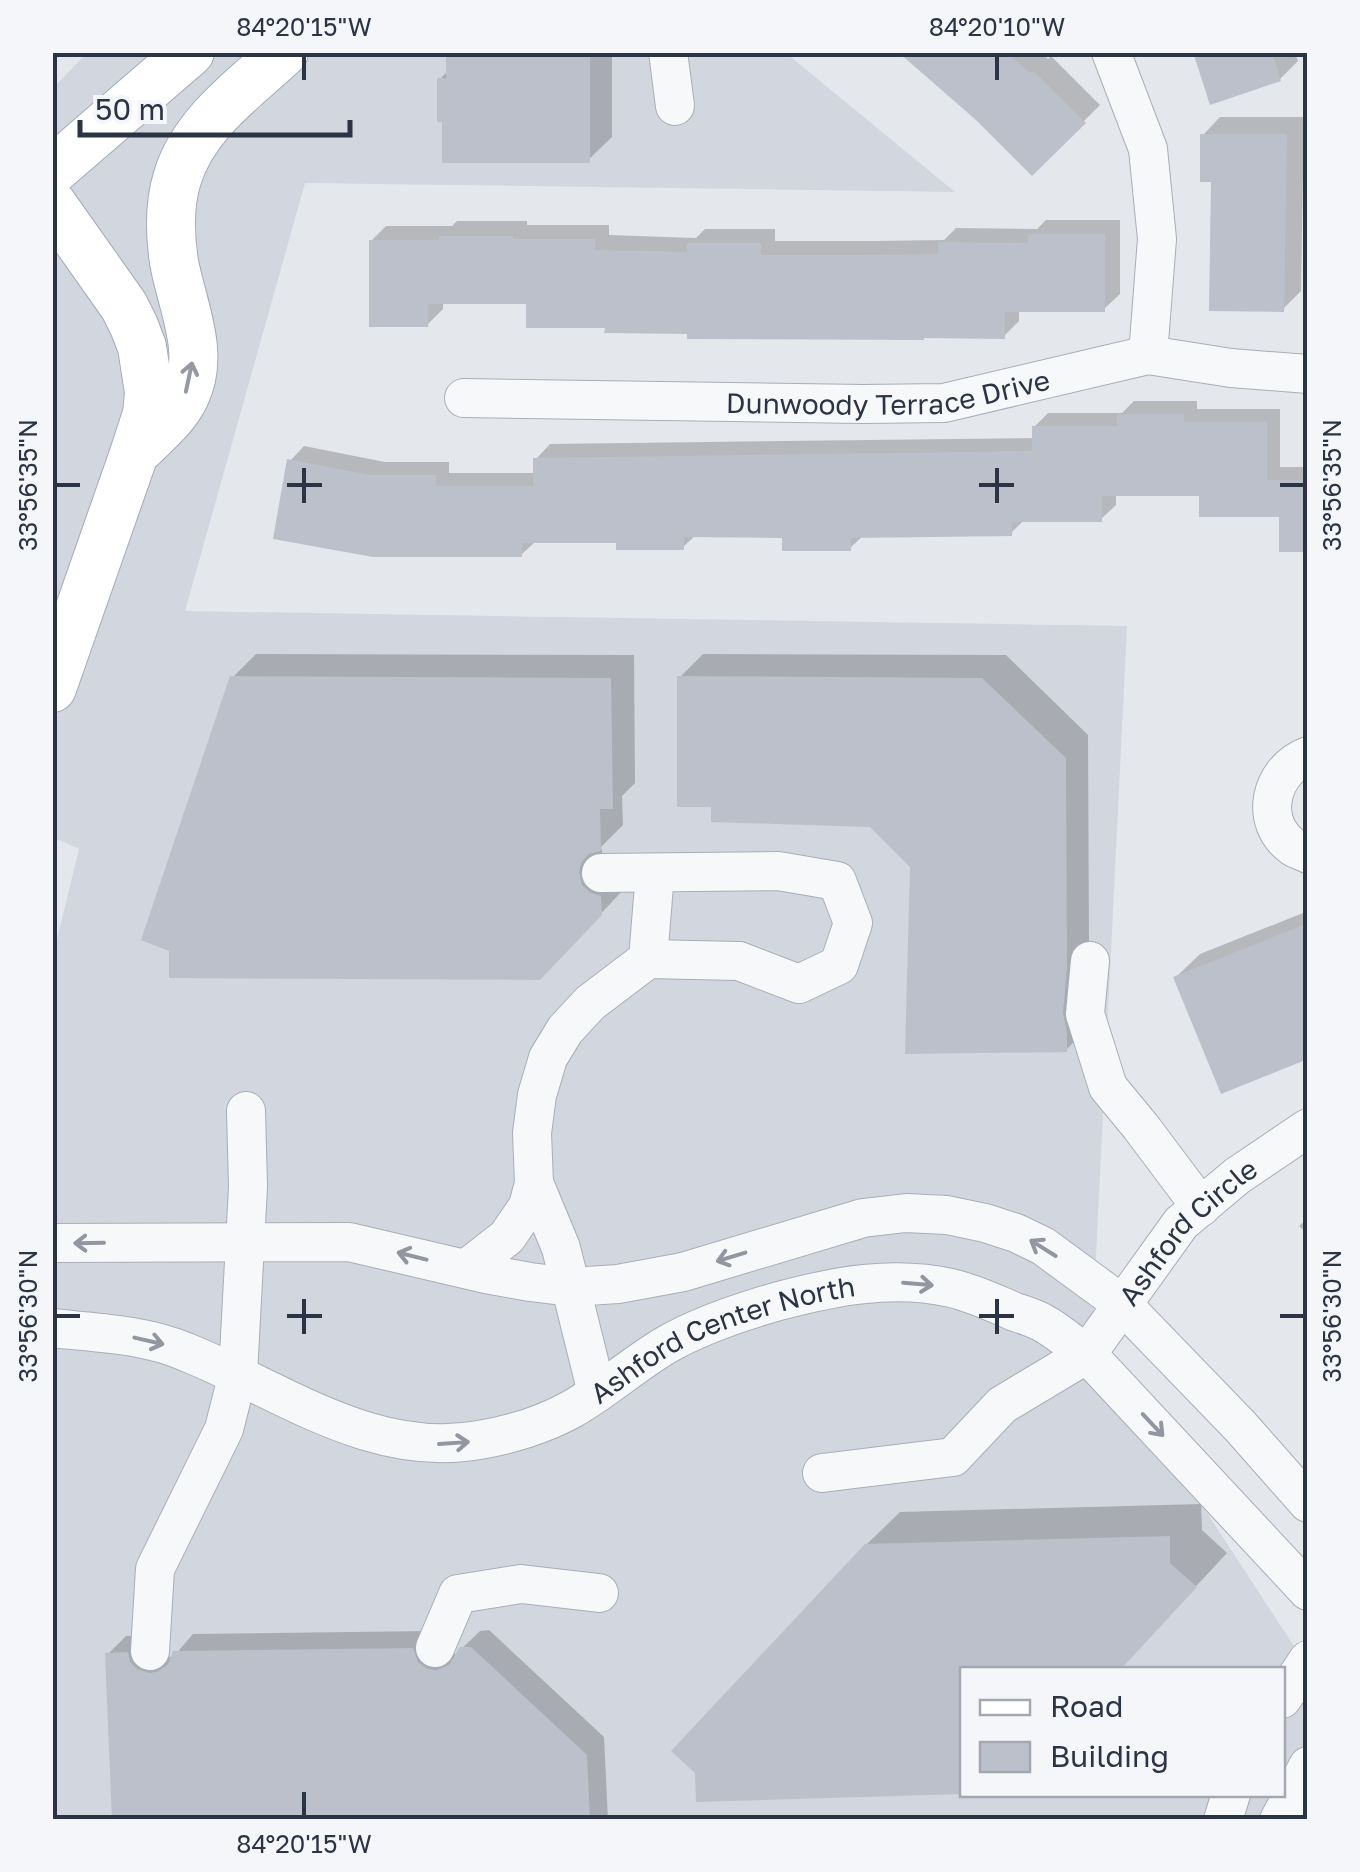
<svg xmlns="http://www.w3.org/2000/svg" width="1360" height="1872" font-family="'Golos Text',sans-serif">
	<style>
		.built { fill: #d2d6de; fill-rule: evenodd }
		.shadow { fill: #0003 }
		.building { fill: #bbc0ca }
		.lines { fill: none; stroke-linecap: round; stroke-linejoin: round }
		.minor-casing { stroke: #a9aeb7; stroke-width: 40 }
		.major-casing { stroke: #a3abb8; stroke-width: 50 }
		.minor { stroke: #f7f8fa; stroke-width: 38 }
		.major { stroke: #fff; stroke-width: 48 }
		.oneway { stroke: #959aa2 }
		.oneway2 { stroke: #9196a0 }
		.ticks { fill: none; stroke: #2b3445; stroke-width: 4 }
		.labels { text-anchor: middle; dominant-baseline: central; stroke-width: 8; stroke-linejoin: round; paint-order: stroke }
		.street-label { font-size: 28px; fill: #2b3445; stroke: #f4f6f9 }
		.neatline { fill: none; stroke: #2b3445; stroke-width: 4 }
		.ticks-label { font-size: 25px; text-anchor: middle; fill: #2b3445 }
	</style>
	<rect width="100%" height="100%" fill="#e4e7ec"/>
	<path class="built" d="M88,52L786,53L955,192L305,183L185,611L1127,626L1092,1337L1307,1666V1767L1284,1820H53L52,960L79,849L52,837L53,88ZM962,1670H1282V1794H962Z"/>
	<g class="shadow">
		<polygon points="449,52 612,52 612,137 588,160 440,79 449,70"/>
		<polygon points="902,52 1041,52 1048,59 1051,56 1100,105 1032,173 977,118"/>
		<polygon points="1196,52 1295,52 1298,61 1280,79"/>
		<polygon points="1220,117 1304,117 1301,291 1283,309 1213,180 1203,135"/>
		<polygon points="1046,220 1120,220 1120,294 1104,309 1019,309 1019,321 1004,336 689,331 607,326 529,302 443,302 443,309 427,325 371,241 386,226 452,226 457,221 527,221 527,225 609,225 609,235 696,238 705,229 775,229 775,241 874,241 944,240 956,228 1037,229"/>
		<polygon points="1134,401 1197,401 1197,409 1280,409 1280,467 1308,467 1308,549 1281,515 1201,494 1116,494 1116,505 1101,519 1025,519 1011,533 864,535 850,548 784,535 696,535 683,547 618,541 536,541 521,555 290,461 304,446 385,462 449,462 449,473 536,473 536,459 550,444 1034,438 1034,427 1048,413 1122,413"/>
		<polygon points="256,654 634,655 635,783 622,796 623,825 601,847 605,862 624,889 563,954 232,678"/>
		<polygon points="703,654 1006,655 1088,735 1089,942 1085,988 1089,1026 1066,1050 912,866 871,825 713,805 680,677"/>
		<polygon points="1308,911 1308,1056 1176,977 1200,954"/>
		<polygon points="1308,1218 1308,1235 1299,1226"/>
		<polygon points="1201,1504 1202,1530 1227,1553 1118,1670 962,1670 962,1792 698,1799 866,1545 900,1512"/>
		<polygon points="489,1630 604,1737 608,1820 114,1820 108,1654 126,1636 145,1635 155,1652 169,1657 174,1656 193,1634 430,1631 445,1652 456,1654 480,1631"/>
	</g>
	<g class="building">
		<polygon points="446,52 590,52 590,163 442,163 442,122 437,122 437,78 446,78"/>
		<polygon points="898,52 1006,52 1030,73 1033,71 1086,123 1032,176 976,120"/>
		<polygon points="1193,52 1272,52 1281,81 1210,105"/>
		<polygon points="1200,134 1287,134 1284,312 1209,311 1211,182 1200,182"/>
		<polygon points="1028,234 1105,234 1105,312 1005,312 1005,339 924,338 924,340 687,339 687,334 604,333 605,328 526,328 526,304 428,304 428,327 369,327 369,240 439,240 439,236 513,236 513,239 595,239 595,250 687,252 687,243 761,243 761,255 857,255 938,254 938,242 1028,243"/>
		<polygon points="1117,414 1184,414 1184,422 1267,422 1267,480 1308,480 1308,552 1279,552 1279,517 1199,517 1199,496 1102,496 1102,522 1012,522 1012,536 851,538 851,551 782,551 782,538 684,537 684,550 616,550 616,543 522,543 522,557 373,557 273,539 287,459 370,475 436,475 436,486 533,486 533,458 1032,451 1032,426 1117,426"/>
		<polygon points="230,676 611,678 613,809 600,809 601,851 589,854 581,863 579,872 582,885 591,893 601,896 602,915 540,980 169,978 169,951 141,940"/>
		<polygon points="677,676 982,678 1066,758 1067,967 1063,1013 1067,1032 1067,1052 905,1054 910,867 870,827 711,822 711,807 677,807"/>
		<polygon points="1308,923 1308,1059 1221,1094 1173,977"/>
		<polygon points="1170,1536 1170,1563 1197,1587 1120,1670 962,1670 962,1794 696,1802 695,1773 671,1751 865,1544"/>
		<polygon points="460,1647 471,1647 587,1755 590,1820 112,1820 105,1653 128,1652 130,1662 137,1669 150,1673 159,1671 168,1664 173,1651 413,1648 418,1662 427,1669 437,1670 449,1665"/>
	</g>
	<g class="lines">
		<defs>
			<g id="minor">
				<polyline points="668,52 675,106"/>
				<polyline points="1111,52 1148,149 1157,239 1148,355"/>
				<path id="s1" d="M464,398L863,404L944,403L1148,355L1231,368L1308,374"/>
				<path d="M1308,756C1270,770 1258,822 1293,847C1297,850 1303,851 1308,854"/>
				<polyline points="648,959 655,873"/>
				<polyline points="1090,961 1085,1014 1108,1087 1141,1127 1201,1207"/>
				<polyline points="534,1183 561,1248 597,1393"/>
				<polyline points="52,1243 349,1242 486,1274 530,1282 571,1287 618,1284 683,1272 863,1218 906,1213 947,1215 985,1223 1016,1233 1043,1246 1122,1304 1240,1426 1308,1503"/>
				<polyline points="466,1269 507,1237 528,1206 534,1183 532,1133 537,1095 548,1058 565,1030 590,1003 648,959 739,961 799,984 839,965 853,923 837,881 778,871 601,873"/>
				<path id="s2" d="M52,1328C97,1333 144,1334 186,1352C281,1390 372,1459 479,1440C510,1435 545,1424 572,1409C605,1390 634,1364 666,1345C701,1325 740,1312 779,1301C835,1286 893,1275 951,1288C973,1293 994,1303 1015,1312C1024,1315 1034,1318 1043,1323C1058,1331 1072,1344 1087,1354L1308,1591"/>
				<path id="s3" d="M822,1473L953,1457L1002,1405L1087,1354L1181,1223L1237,1176L1308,1128"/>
				<polyline points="435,1648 458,1594 521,1584 599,1593"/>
				<polyline points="150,1651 155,1569 224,1429 238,1374 248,1187 246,1111"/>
				<polyline points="1282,1699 1308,1660"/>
				<polyline points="1223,1820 1231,1794"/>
				<polyline points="1279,1820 1308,1766"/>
			</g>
			<g id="major">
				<polyline points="52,171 190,52"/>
				<polyline points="52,204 124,306 134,326 142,347 149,392 147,414 134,454 52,688"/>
				<path d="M140,448C156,432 175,417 185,396C206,353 182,306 174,262C170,235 169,205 177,179C193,124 244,89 284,52"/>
			</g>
		</defs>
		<use href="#minor" class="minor-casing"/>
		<use href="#major" class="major-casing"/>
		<use href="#minor" class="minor"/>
		<use href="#major" class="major"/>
	</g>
	<defs><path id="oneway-shaft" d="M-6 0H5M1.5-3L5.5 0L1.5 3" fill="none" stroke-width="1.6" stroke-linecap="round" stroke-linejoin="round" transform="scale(2.5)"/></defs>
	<use class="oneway" href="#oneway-shaft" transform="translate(189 377) rotate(-78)"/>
	<g class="oneway2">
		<use href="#oneway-shaft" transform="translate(89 1243) rotate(179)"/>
		<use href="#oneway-shaft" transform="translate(1043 1248) rotate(-148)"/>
		<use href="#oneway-shaft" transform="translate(412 1256) rotate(-166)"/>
		<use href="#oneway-shaft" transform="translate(731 1257) rotate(163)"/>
		<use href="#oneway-shaft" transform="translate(918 1284) rotate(5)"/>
		<use href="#oneway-shaft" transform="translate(149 1341) rotate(13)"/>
		<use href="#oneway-shaft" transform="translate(1153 1425) rotate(47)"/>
		<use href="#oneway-shaft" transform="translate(454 1443) rotate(-4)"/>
	</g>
	<path class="ticks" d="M304,55V80M997,55V80M304,468V503M997,468V503M55,485H80M287,485H322M979,485H1014M1280,485H1305M304,1299V1334M997,1299V1334M55,1316H80M287,1316H322M979,1316H1014M1280,1316H1305M304,1792V1817"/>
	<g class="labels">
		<g class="street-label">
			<text stroke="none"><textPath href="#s1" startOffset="425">Dunwoody Terrace Drive</textPath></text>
			<text stroke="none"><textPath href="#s3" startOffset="462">Ashford Circle</textPath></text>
			<text stroke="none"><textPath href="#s2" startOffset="715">Ashford Center North</textPath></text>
		</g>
	</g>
	<rect width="1360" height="1872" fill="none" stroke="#f4f6f9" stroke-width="110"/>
	<rect x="960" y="1667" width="325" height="130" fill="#f4f6f9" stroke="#a4a8b1" stroke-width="2.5"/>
	<rect x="980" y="1700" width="50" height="15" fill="#ffffff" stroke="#a4a8b1" stroke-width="2.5"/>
	<text x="1050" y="1717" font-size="30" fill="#2b3445">Road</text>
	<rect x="980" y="1742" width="50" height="30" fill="#bbc0ca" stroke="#a4a8b1" stroke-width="2.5"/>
	<text x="1050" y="1767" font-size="30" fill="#2b3445">Building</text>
	<path d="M80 120v15h270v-15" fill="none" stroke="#2b3445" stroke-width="5"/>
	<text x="95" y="120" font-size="30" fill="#2b3445" stroke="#f4f6f9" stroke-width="8" paint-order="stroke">50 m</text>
	<rect x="55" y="55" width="1250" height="1762" class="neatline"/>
	<g class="ticks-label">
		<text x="304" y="36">84°20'15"W</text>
		<text x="997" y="36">84°20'10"W</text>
		<text transform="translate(28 485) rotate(-90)" y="9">33°56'35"N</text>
		<text transform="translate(1332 485) rotate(-90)" y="9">33°56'35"N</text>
		<text transform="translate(28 1316) rotate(-90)" y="9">33°56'30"N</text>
		<text transform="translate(1332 1316) rotate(-90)" y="9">33°56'30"N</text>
		<text x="304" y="1853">84°20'15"W</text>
	</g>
</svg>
